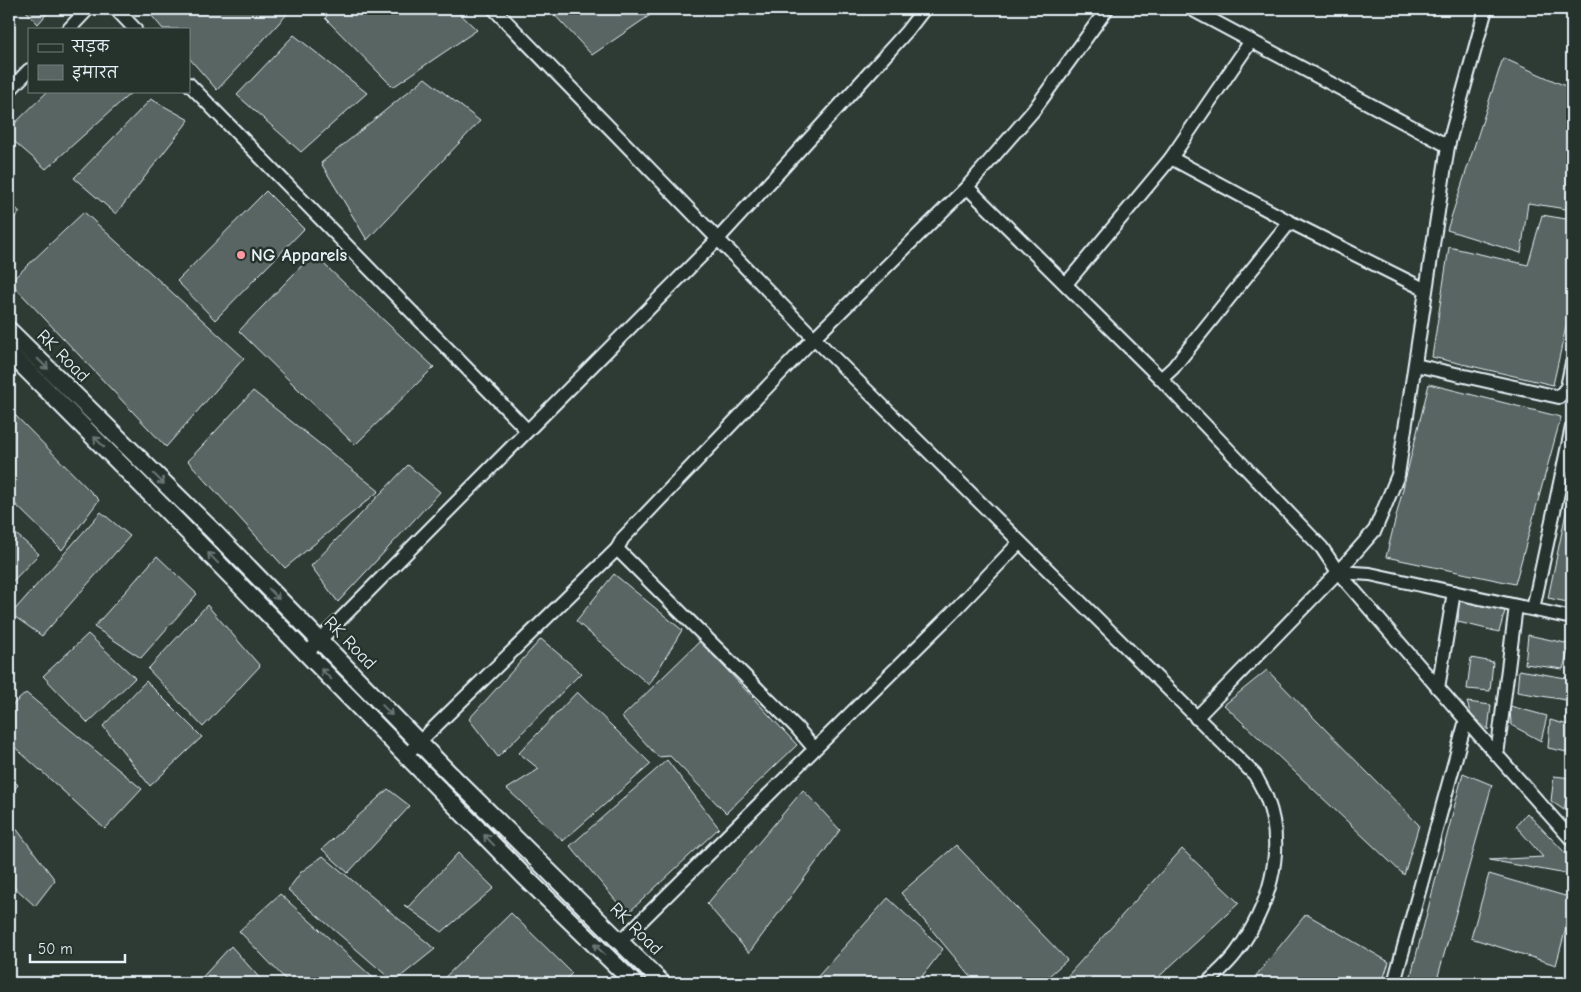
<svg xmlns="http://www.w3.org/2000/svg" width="1581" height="992" font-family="'Comic Neue','Playpen Sans Deva',sans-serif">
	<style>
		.building { fill: #596563; stroke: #e8f1f8 }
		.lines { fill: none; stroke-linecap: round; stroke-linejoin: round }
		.minor-casing { stroke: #e8f1f8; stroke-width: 16 }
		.tertiary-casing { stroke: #e8f1f8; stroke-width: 20 }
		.minor { stroke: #26332d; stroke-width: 12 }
		.tertiary { stroke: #26332d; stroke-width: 16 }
		.oneway { stroke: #6a7674 }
		.poi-dot { fill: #ff9aa2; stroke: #26332d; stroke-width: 2 }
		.labels { text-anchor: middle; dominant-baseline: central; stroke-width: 5; stroke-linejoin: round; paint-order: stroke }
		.poi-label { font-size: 18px; font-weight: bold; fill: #e8f1f8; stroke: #26332d; text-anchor: start }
		.street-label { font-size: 18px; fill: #e8f1f8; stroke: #26332d }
	</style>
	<rect width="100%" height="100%" fill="#2e3b35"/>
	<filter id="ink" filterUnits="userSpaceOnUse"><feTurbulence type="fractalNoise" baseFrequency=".02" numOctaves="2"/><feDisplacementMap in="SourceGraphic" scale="10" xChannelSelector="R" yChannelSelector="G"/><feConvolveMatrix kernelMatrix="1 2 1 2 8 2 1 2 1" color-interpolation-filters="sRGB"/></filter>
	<g filter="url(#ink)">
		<g class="building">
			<polygon points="24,9 51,9 38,24"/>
			<polygon points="146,9 288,9 290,11 217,90 189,58 189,29 163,29"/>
			<polygon points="333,9 455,9 477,30 393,87 325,18"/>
			<polygon points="549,9 659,9 592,55"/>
			<polygon points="294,35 367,93 301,152 237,95"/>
			<polygon points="1503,58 1572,89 1572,210 1528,203 1521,253 1447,230"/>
			<polygon points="425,78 480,121 367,240 321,163"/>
			<polygon points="48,91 133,91 46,169 9,137 9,129"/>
			<polygon points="151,99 189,120 116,214 74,178"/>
			<polygon points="266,191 304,229 215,320 177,281"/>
			<polygon points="9,202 20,212 9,224"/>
			<polygon points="84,212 244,358 166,447 10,282"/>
			<polygon points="1542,215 1572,220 1572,300 1553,385 1432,357 1449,247 1528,265"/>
			<polygon points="313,254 434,367 355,445 239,331"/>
			<polygon points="1429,384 1561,417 1515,584 1386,557"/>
			<polygon points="253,391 379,491 285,568 188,461"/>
			<polygon points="9,409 99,500 62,550 9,498"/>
			<polygon points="408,465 440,492 338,602 311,566"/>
			<polygon points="1572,484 1572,603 1548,598"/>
			<polygon points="101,512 130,536 42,636 11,614"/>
			<polygon points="9,528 39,554 9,585"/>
			<polygon points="157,556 197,594 141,658 94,627"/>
			<polygon points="614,574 682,630 649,685 576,621"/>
			<polygon points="1459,601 1505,611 1499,632 1458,622"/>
			<polygon points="207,605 260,666 203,727 148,669"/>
			<polygon points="88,634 135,678 88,723 43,676"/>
			<polygon points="1528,635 1570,644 1563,669 1525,664"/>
			<polygon points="541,639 581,673 498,757 469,719"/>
			<polygon points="700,641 797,745 726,813 670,756 658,757 622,717"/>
			<polygon points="1471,658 1493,662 1490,691 1467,689"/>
			<polygon points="1267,670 1419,825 1404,875 1224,705"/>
			<polygon points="1519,670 1572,679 1572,701 1517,692"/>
			<polygon points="146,681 202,737 150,786 103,726"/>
			<polygon points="577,692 651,764 563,841 507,789 539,769 519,753"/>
			<polygon points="26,693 142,789 105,829 9,742 9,708"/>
			<polygon points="1467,702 1491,705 1488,730 1471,715"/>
			<polygon points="1568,704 1572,705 1572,721 1566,719"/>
			<polygon points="1510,706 1547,716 1541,741 1511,725"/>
			<polygon points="1550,720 1572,726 1572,753 1548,748"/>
			<polygon points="667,760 719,828 627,914 570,846"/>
			<polygon points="1463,773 1492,785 1436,983 1409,983"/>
			<polygon points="9,776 18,785 9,796"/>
			<polygon points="1554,776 1571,778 1564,810 1551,801"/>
			<polygon points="388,789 410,806 348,873 322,849"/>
			<polygon points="803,790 840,830 749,953 707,904"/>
			<polygon points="1527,813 1572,860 1572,875 1489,860 1543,857 1516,826"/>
			<polygon points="9,819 55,880 35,906 9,882"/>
			<polygon points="956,845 1067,960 1041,983 976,983 901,893"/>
			<polygon points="1182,849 1239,903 1152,983 1061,983"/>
			<polygon points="458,853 494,888 442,932 404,905 408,907"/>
			<polygon points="323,856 435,949 394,982 288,890 301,872"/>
			<polygon points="1489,874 1572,898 1572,906 1556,965 1471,938"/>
			<polygon points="280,894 379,983 289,983 239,931"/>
			<polygon points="888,898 943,949 917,983 812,983"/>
			<polygon points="511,913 572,973 563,983 439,983"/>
			<polygon points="1306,914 1389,962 1382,983 1250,983"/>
			<polygon points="231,946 264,983 197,983"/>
		</g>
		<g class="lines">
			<defs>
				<g id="minor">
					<polyline points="116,9 135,29"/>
					<path d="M494,9L814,338L1255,775C1259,783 1264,791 1267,799C1287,852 1268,909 1236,953C1228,964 1217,973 1207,983"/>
					<polyline points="1191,9 1448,146 1486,9"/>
					<polyline points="69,29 88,9"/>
					<polyline points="189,84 527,430"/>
					<polyline points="9,91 29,70"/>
					<polyline points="1171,158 1290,222 1426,290"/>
					<polyline points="967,187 1161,379 1322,548 1338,572 1466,720 1572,840"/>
					<polyline points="1066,284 1171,158 1251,41"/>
					<polyline points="1415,365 1559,397 1567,387 1572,363"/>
					<polyline points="1161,379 1173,368 1290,222"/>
					<polyline points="617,549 796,727 814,748"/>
					<polyline points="1338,572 1370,574 1572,618"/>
					<polyline points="1533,609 1572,427"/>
					<polyline points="306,654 718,239 863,80 907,31 924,9"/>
					<polyline points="1438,688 1454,592"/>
					<polyline points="1196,718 1338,572 1375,530 1398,475 1448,146"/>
					<polyline points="406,755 617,549 623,538 814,338 967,187 1033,111 1107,9"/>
					<polyline points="1497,755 1516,606"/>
					<polyline points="620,942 951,614 1019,543"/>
					<polyline points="1394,983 1466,720"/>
				</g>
				<g id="tertiary">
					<polyline points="9,330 211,529 448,772 662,983"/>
					<polyline points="9,352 177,521 523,875 634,983"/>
				</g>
			</defs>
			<use href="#minor" class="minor-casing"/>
			<use href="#tertiary" class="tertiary-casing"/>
			<use href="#minor" class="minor"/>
			<use href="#tertiary" class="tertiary"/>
		</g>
		<defs><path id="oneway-shaft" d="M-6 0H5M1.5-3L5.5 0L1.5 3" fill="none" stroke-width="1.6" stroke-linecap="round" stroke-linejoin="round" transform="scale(1.25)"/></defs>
		<g class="oneway">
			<use href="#oneway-shaft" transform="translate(43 364) rotate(45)"/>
			<use href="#oneway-shaft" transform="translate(99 442) rotate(-135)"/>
			<use href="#oneway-shaft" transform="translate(159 479) rotate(45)"/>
			<use href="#oneway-shaft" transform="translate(213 558) rotate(-134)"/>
			<use href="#oneway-shaft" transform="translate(274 594) rotate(46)"/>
			<use href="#oneway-shaft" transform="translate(326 674) rotate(-135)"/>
			<use href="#oneway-shaft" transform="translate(387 710) rotate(46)"/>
			<use href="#oneway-shaft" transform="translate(489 840) rotate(-134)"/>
			<use href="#oneway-shaft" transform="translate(599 949) rotate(-136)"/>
		</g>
	</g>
	<circle class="poi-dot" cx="241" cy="255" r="5"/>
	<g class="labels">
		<g class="poi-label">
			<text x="251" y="255">NG Apparels</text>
		</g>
		<g class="street-label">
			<text transform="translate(63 356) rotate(45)">RK Road</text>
			<text transform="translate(350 643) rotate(46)">RK Road</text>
			<text transform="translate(636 929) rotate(45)">RK Road</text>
		</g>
	</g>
	<rect width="1581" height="992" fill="none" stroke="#26332d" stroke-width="30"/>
	<rect x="15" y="15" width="1551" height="962" fill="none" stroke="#e8f1f8" stroke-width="2" filter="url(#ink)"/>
	<rect x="28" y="28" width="162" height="65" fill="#26332d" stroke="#747f7e"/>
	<rect x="38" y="44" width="25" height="8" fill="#26332d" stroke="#747f7e"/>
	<text x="72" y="52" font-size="15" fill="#e8f1f8">सड़क</text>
	<rect x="38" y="65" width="25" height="15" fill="#596563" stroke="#747f7e"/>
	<text x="72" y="78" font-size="15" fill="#e8f1f8">इमारत</text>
	<path d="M30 954v8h95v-8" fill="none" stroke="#e8f1f8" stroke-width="2.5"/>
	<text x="38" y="954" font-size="15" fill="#e8f1f8" stroke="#26332d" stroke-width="4" paint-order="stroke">50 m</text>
</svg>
